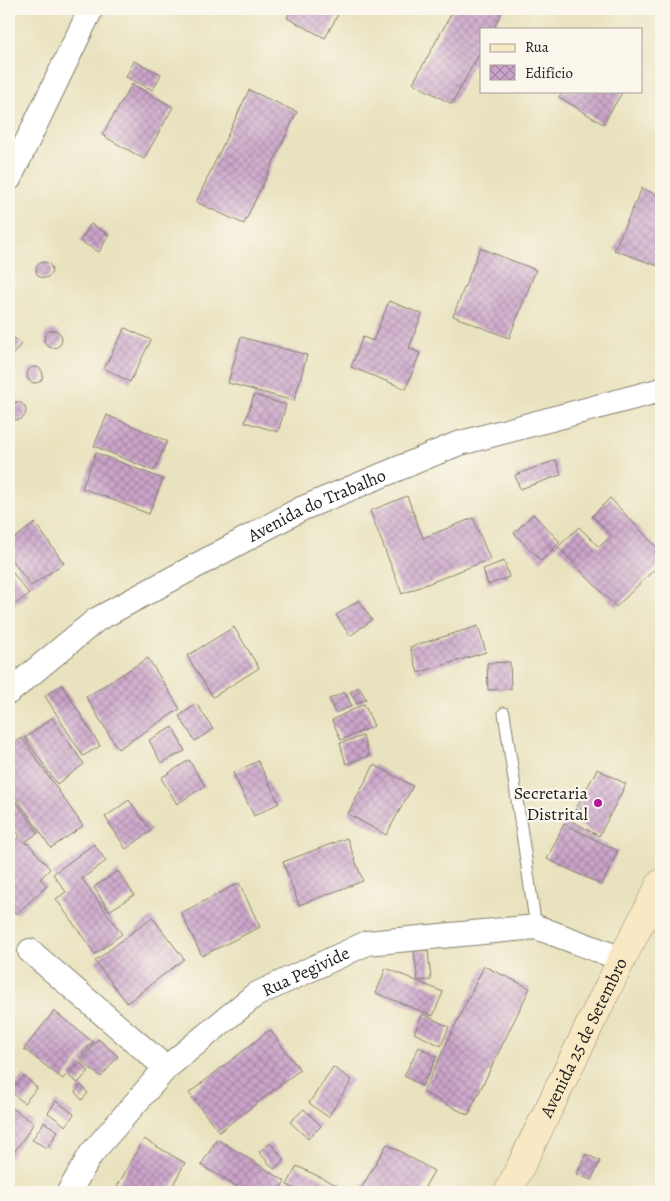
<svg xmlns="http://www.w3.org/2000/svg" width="670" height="1201" font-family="Alegreya,serif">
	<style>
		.building { fill: url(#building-cross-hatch) }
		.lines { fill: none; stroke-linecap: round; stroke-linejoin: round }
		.lane-casing { stroke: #827f6d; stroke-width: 13 }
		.street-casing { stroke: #827f6d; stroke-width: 26 }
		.secondary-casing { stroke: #827f6d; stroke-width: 29 }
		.lane { stroke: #fff; stroke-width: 11 }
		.street { stroke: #fff; stroke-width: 24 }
		.secondary { stroke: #f8e8c3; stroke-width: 28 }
		.rail { stroke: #1c1c1c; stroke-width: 4 }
		.poi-dot { fill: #b5179e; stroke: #fbf7ec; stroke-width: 2 }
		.labels { text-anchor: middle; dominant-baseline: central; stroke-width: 4.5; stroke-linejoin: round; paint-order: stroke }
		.street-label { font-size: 18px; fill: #1c1c1c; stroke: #fbf7ec }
		.poi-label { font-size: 18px; fill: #1c1c1c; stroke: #fbf7ec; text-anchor: end }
	</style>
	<defs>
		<pattern id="building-cross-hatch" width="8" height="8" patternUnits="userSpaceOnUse" patternTransform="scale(1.25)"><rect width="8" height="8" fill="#cba4ca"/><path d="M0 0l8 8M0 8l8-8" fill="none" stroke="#a485a3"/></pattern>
	</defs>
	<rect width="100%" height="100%" fill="#fbf7ec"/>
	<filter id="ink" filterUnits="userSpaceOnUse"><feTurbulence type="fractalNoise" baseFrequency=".02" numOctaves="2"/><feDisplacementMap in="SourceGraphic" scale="10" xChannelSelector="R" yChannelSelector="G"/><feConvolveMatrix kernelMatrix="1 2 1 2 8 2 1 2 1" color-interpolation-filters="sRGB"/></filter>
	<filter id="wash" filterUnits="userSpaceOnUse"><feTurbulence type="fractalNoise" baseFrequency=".0096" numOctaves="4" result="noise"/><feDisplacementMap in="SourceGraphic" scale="20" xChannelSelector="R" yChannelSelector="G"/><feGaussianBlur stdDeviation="1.12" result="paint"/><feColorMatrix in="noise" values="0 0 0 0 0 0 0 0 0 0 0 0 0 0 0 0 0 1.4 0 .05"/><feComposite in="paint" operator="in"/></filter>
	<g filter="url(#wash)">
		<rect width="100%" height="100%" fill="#e9e2be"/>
		<g id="blocks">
			<g class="building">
				<polygon points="291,9 341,9 325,38 287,18"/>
				<polygon points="454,9 504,9 493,29 481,29 481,50 452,104 413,83"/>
				<polygon points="134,61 161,74 153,90 126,77"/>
				<polygon points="132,84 173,107 144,159 102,135"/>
				<polygon points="249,90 297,112 244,224 196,202"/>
				<polygon points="563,91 623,91 603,124 559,97"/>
				<polygon points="661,182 661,267 614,250 642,188 657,195"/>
				<polygon points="91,224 109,235 99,252 80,241"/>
				<polygon points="480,248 536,270 509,338 453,316"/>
				<circle cx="44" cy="270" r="8"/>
				<polygon points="389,301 422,314 409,348 420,353 406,389 351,367 363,337 373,341"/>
				<polygon points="125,328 151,340 130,382 104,368"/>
				<circle cx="53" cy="339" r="9"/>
				<polygon points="9,334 21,344 9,359"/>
				<polygon points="241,337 307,355 294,401 228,383"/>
				<circle cx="35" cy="375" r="8"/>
				<polygon points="254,395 286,405 278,432 245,422"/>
				<circle cx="17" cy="411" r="9"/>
				<polygon points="107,415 167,441 154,471 94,446"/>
				<polygon points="96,453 163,479 149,514 82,488"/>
				<polygon points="556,460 561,475 520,489 515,475"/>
				<polygon points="407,496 423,538 473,518 490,559 402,594 370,511"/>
				<polygon points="610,498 661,552 661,563 616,607 558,547 579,527 599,547 611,536 592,516"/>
				<polygon points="533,514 560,542 541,561 514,533"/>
				<polygon points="35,523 64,563 31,586 9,556 9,542"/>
				<polygon points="504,561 509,577 488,585 483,569"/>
				<polygon points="9,568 29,594 9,609"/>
				<polygon points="359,600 372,620 350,636 336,615"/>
				<polygon points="478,626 486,652 418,673 410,647"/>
				<polygon points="234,627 259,668 213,697 187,656"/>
				<polygon points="148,658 180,709 118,749 86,697"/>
				<polygon points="510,662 511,689 488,690 487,663"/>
				<polygon points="62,685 100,746 83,756 45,696"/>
				<polygon points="359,687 366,699 357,704 350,692"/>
				<polygon points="345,692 352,706 335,713 329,699"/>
				<polygon points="197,704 213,729 195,741 179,716"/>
				<polygon points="364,704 374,726 341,740 332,720"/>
				<polygon points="52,718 84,764 57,784 25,738"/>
				<polygon points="173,727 185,751 161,763 149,740"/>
				<polygon points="363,736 369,756 346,764 340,743"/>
				<polygon points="22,738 83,826 51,848 9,787 9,747"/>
				<polygon points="189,760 205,786 177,804 161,778"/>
				<polygon points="258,761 279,803 254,816 233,773"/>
				<polygon points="374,765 413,786 386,835 348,814"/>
				<polygon points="597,769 626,784 599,836 570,820"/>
				<polygon points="9,791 38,833 25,842 26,844 28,843 50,869 40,879 47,886 16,914 9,906 9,846 20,836 9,821"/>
				<polygon points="129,800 151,831 126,849 105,817"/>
				<polygon points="564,824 618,851 602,885 547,859"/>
				<polygon points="347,838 363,881 299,905 283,862"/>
				<polygon points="94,844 106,861 82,879 122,934 95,954 56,899 66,892 53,874"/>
				<polygon points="118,871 134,895 109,911 94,887"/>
				<polygon points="239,883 260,927 202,956 181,913"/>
				<polygon points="152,917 184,959 127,1003 95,961"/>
				<polygon points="428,950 431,980 418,981 414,951"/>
				<polygon points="484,966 530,988 468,1115 423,1092"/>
				<polygon points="386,968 443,992 433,1016 376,993"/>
				<polygon points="54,1011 93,1042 63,1079 24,1049"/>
				<polygon points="423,1014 449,1027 441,1046 414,1033"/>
				<polygon points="270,1030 300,1070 219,1132 189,1093"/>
				<polygon points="98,1039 118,1056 101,1077 81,1061"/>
				<polygon points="419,1047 437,1057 422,1086 404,1076"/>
				<polygon points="80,1063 89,1071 78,1083 69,1076"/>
				<polygon points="333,1067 352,1080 328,1117 309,1103"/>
				<polygon points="24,1076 37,1088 24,1103 10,1091"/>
				<polygon points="81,1085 88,1093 82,1100 75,1092"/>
				<polygon points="56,1101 74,1114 66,1126 48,1113"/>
				<polygon points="9,1106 34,1123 9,1160"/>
				<polygon points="304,1109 321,1126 308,1139 290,1122"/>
				<polygon points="44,1122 58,1131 47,1148 32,1140"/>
				<polygon points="144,1139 185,1163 169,1192 114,1192"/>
				<polygon points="217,1139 285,1181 278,1192 246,1192 201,1165"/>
				<polygon points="270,1143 285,1160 274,1169 259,1152"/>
				<polygon points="387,1144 434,1171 422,1192 359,1192"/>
				<polygon points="586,1154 600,1161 591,1180 577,1174"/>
				<polygon points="297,1166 345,1189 343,1192 302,1192 287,1185"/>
			</g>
		</g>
	</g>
	<g filter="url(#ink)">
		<use href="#blocks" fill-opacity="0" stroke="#827f6d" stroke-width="1"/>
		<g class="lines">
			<defs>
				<polyline id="lane" points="504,713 536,927"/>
				<g id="street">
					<polyline points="9,179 91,9"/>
					<path id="s1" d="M9,692L96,620L301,509L457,444L661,390"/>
					<polyline points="30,951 166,1068"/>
					<path id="s2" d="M69,1192L91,1154L166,1068L255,995L367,943L536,927L622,959"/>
				</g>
				<g id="secondary">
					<path id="s3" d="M508,1192L622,959L661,883"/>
				</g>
			</defs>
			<use href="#lane" class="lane-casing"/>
			<use href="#street" class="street-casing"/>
			<use href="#secondary" class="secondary-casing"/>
			<use href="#lane" class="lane"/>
			<use href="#street" class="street"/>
			<use href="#secondary" class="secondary"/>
			<polyline class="rail" points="9,19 14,9"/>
		</g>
	</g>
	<circle class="poi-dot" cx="598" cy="803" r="5"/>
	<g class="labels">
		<g class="street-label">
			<text stroke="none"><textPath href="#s1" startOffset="362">Avenida do Trabalho</textPath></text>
			<text stroke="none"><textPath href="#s2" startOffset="329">Rua Pegivide</textPath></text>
			<text stroke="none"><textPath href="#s3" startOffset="172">Avenida 25 de Setembro</textPath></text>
		</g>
		<g class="poi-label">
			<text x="588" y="793">Secretaria<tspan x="588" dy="21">Distrital</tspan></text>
		</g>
	</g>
	<rect width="670" height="1201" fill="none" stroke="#fbf7ec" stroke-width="30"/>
	<rect x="480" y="28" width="162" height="65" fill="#fbf7ec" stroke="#a29f99"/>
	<rect x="490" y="44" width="25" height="8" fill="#f8e8c3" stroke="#a29f99"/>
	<text x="525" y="52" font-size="15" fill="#1c1c1c">Rua</text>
	<rect x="490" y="65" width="25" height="15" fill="url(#building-cross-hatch)" stroke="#a29f99"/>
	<text x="525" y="78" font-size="15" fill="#1c1c1c">Edifício</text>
</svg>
